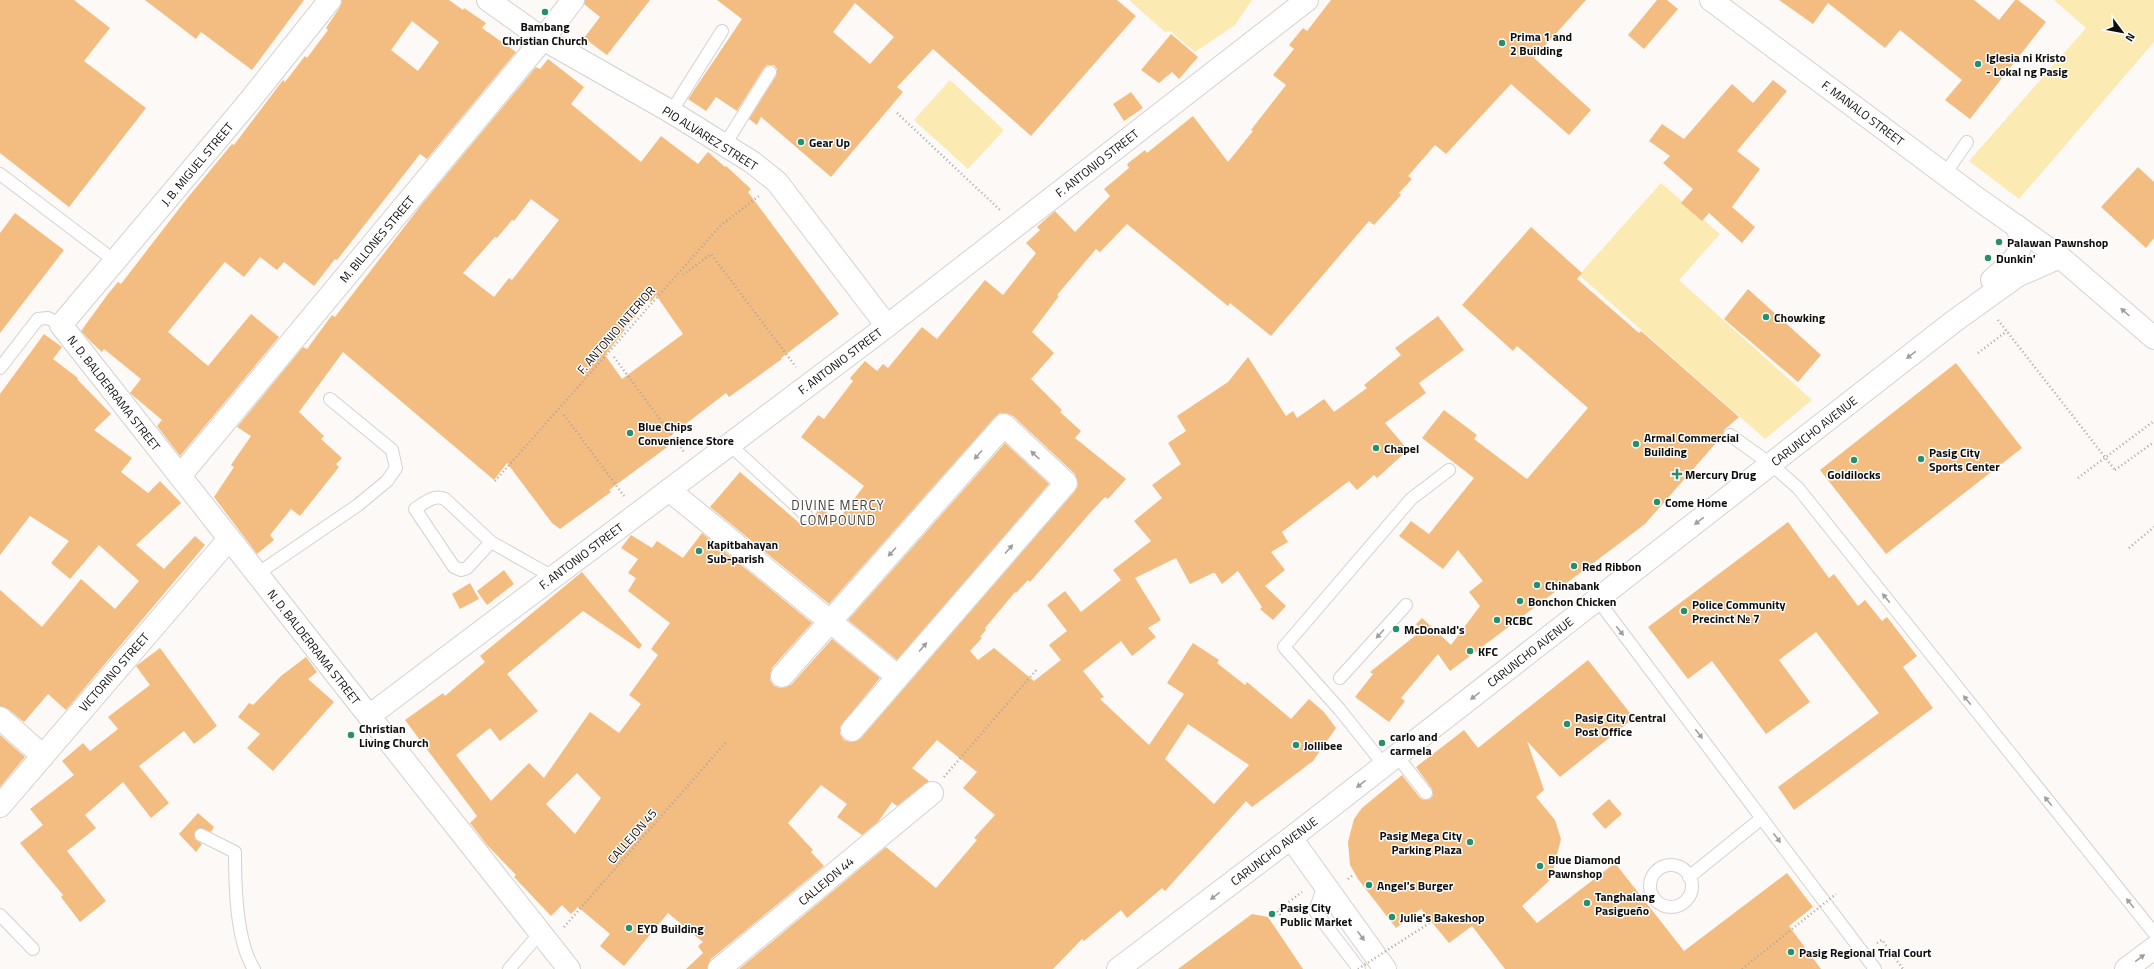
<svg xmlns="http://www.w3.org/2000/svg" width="2154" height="969" font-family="'Titillium Web',sans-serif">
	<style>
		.green { fill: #fbeab2 }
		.building { fill: #f3bd81; fill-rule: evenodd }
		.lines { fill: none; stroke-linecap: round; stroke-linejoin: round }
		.lane-casing { stroke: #d5d1d0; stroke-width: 14 }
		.street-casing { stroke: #d5d1d0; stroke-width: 24 }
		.secondary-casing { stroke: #d5d1d0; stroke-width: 24 }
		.path { stroke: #a8a5a3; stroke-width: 2.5; stroke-dasharray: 1 3; stroke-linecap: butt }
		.lane { stroke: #fff; stroke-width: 12 }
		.street { stroke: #fff; stroke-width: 22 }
		.secondary { stroke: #fff; stroke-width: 22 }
		.path-bridge { stroke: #a8a5a3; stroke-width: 2.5; stroke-dasharray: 1 3; stroke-linecap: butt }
		.oneway { fill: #9f9f9e }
		.poi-dot { fill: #278f6b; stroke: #fff; stroke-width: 1.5 }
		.labels { text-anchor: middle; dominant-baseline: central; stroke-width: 3; stroke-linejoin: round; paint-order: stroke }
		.poi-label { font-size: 12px; font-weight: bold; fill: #0f0e0d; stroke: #fff; text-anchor: start }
		.street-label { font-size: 12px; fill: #0f0e0d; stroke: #fff }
		.neighbourhood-label { font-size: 13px; letter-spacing: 1px; fill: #43403f; stroke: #fff }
	</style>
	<rect width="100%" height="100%" fill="#fdf9f7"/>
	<g class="green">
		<polygon points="1129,0 1252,0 1235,25 1195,52 1170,31 1165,32"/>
		<polygon points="2054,0 2154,0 2154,42 2019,199 1969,161 2086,28"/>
		<polygon points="950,80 1004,130 968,169 914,120"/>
		<polygon points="1661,183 1720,234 1679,280 1812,400 1765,439 1579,275"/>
	</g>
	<g class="building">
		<polygon points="0,0 74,0 110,28 84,61 146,108 69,207 0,153"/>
		<polygon points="145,0 304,0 252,70 201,32 196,39"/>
		<path d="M342,0H449L463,10L464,8L486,23L482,28L516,52L427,159L420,154L337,260L335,259L314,286L284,262L277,270L260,257L244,277L225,262L223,264L168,332L208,366L251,314L279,337L180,456L157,426L162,420L130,393L141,379L104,349L102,352L91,342L81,331L108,294L118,282L121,284L185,201L232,144L234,145L283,80L285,82L305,56L307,58L328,30L326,28L340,7ZM412,21L439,42L418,71L391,50Z"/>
		<polygon points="585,0 650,0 607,55 584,38 600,17 584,4"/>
		<path d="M717,0H1117L1136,16L1031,136L933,49L897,87L903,92L831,177L761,117L757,125L749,119L776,76L777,69L774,65H767L764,68L737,111L716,97L706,111L688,99L742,19ZM855,3L894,37L870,64L833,32Z"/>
		<path d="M1331,0H1586L1534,58L1591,110L1569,135L1511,84L1446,154L1435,145L1408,176L1412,179L1399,193L1401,195L1374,225L1369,221L1271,336L1230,303L1228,306L1127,224L1100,252L1096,249L1057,295L1059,296L1032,332L1054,353L1031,379L1062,410L1060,412L1081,431L1075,438L1126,479L1108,499L1105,497L1090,513L1030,582L1028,580L1016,593L1015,592L985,628L986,630L980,637L982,638L970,651L978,660L994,648L1034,681L1061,660L1049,645L1067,631L1047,605L1065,591L1081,612L1121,580L1113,570L1151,541L1134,521L1162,498L1152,485L1181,464L1168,443L1186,431L1177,416L1228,382L1248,357L1286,416L1293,411L1297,418L1324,399L1334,412L1367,388L1364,385L1401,355L1395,348L1438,316L1464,350L1419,383L1426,393L1385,423L1408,450L1377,478L1374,475L1357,490L1349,481L1282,532L1288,542L1271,552L1285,570L1265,586L1286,606L1273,620L1260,609L1262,607L1238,571L1222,584L1215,573H1213L1190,584L1176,558L1135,578L1161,620L1148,628L1156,637L1132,656L1121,641L1083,671L1104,697L1100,699L1149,745L1184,694L1167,683L1193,643L1219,660L1217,663L1245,685L1247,682L1291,719L1309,699L1324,712L1336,728L1313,761L1252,807L1246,801L1165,891L1162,888L1127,918L1121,910L1084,941L1082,939L1053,969H739L886,847L936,888L977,840L974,838L995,815L963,788L977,772L937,740L912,768L929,781L897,806L892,802L878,822L862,835L837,817L847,804L821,785L788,823L813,850L811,852L824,866L711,959L707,969H686L703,953L698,946L703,942L668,913L624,966L600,946L610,934L578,907L571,914L562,905L551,916L514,877L516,875L487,845L470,823L477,816L405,720L443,693L445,696L485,662L480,656L582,572L642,645L639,649L583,611L507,674L538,711L500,741L490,728L456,755L491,801L529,763L544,778L590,712L619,733L641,704L629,695L658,655L651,649L670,623L628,591L636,578L628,573L638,559L621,548L631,535L652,548L657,541L683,558L702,533L812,623L772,668L770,680L774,686L780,688L791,685L832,639L880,678L840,727V734L844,740L850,742L861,738L1075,491L1078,485L1075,474L1013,416L1006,413H1000L995,417L829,604L710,507L740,472L804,527L812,520L820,507L837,521L864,486L801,437L818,415L824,419L853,381L850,378L865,361L877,371L883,364L888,368L922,327L937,339L985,280L1003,295L1036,253L1026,243L1040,230L1037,227L1047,218L1055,211L1075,232L1110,196L1104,189L1129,168L1127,164L1145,150L1147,153L1193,116L1228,162L1253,131L1251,130L1286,85L1273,75L1294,49L1289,45L1303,28L1307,31ZM1188,724L1249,765L1214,804L1165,759ZM577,773L601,798L575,834L546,804Z"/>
		<polygon points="1657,0 1667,0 1678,9 1644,49 1628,35"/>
		<polygon points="1779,0 1974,0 1999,20 2015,0 2018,0 2046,22 1970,119 1945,100 1962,80 1900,30 1885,48 1828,3 1813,24"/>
		<polygon points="1171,34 1198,57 1179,79 1172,72 1159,83 1141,70"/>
		<path d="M548,59L584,87L571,104L641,162L661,136L698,164L708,152L725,167L726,166L751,189L748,192L839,314L781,358L782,359L729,397L726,393L666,439L670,445L609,490L611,492L560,529L552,523L507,463L494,480L343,352L299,412L324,436L321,439L342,458L336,464L339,467L300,516L291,509L270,535L274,540L257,554L214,497L234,467L231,465L251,436L237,427L303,347L307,349L332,315L335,317L422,204L536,67L540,69ZM531,199L559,220L512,280L509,278L494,297L463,273L495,237L497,238L512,220L514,221ZM656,295L683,334L622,379L605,355L648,300L651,302Z"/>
		<polygon points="1773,80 1787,91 1737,151 1760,169 1732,207 1755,227 1742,243 1709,213 1702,221 1681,203 1693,189 1663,163 1670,156 1649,141 1662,124 1684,139 1732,84 1753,103"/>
		<polygon points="1131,92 1143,108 1124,121 1113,104"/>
		<polygon points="2138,167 2154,182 2154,238 2146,248 2101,207"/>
		<polygon points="15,213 64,250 0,333 0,233"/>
		<polygon points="1531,227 1582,273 1577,279 1639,333 1641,331 1739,417 1724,430 1723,435 1645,524 1450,671 1438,654 1401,698 1405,701 1389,722 1355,697 1373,674 1370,672 1421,631 1416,624 1422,618 1451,645 1480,606 1469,592 1483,581 1458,550 1443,569 1399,536 1411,521 1429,534 1474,478 1422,438 1444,410 1477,435 1474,439 1527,479 1588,408 1517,346 1513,351 1462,305"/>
		<polygon points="1748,289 1821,355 1798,382 1724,319"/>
		<polygon points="44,334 62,347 53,359 78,378 77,379 111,414 94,430 132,458 121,472 148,493 160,481 181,503 136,545 164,569 195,536 205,545 66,710 48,694 24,722 8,709 0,706 0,590 42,627 81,579 115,609 139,581 99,545 70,579 51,563 69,541 30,516 0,555 0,394"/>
		<polygon points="1956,363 2022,448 1886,554 1820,470"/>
		<polygon points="1005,443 1049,484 897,660 848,620"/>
		<polygon points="1788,522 1829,578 1834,574 1858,606 1865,600 1882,621 1887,617 1917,656 1903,667 1933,708 1794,810 1778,787 1879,713 1816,632 1779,660 1810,702 1766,734 1712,661 1688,679 1648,627"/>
		<polygon points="504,570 514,584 487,605 477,591"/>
		<polygon points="470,583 479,599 460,609 452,594"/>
		<polygon points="160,648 217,726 194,744 184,731 139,766 169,803 151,818 123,782 85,815 96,828 67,851 106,901 80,922 61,897 63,895 20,843 43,825 30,809 74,775 62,761 83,743 90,751 118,729 108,717 150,685 136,666"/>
		<polygon points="306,657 317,672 308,679 334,702 273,771 247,748 260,734 238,717 249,703 253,705 281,676"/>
		<polygon points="1588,660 1634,718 1560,777 1527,741 1544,790 1536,797 1555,820 1561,839 1551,879 1522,906 1537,923 1615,863 1684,951 1787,873 1813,907 1789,926 1821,969 1505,969 1472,926 1449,943 1421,909 1396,928 1358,879 1350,865 1348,842 1354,819 1362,808 1402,775 1420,798 1424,800 1430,799 1433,795 1432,789 1416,767 1464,730 1478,748"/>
		<polygon points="0,735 25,757 0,787"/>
		<polygon points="1609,799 1622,814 1605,829 1592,814"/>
		<polygon points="198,813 214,827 211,832 201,828 195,831 195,839 202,844 196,852 179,834"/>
		<polygon points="1252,914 1268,917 1303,969 1178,969"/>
	</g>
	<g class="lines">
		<defs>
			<g id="lane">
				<polyline points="671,112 722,31"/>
				<polyline points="724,146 770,72"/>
				<polyline points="0,174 115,261"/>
				<polyline points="1945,174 1967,142"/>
				<polyline points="0,368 38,319 48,318 61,325"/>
				<polyline points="1730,435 1772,465 1798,488 2154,933"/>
				<polyline points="729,444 806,515"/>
				<path d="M491,542L467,568L461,570L454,567L415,509C425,503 433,494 445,499L491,542L553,577"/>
				<polyline points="257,574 358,505 387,481 396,468 392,450 330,399"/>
				<polyline points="1597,599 1875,969"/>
				<polyline points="1340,678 1406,605"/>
				<polyline points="1397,756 1426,793"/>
				<polyline points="1384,765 1340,710 1284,647 1411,499 1449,470"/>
				<path d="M201,835L235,852C235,886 236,941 254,969"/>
				<circle cx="1671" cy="886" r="21"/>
				<polyline points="1689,877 1762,818"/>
				<polyline points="1324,885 1315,911 1359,969"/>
				<polyline points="0,915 33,949"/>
				<polyline points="509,969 540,933"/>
			</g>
			<g id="street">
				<polyline points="330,0 247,104 61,325 369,716"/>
				<polyline points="180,476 543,39 573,0"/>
				<polyline points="669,490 897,676"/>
				<polyline points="782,676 1004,425 1066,483 852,730"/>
				<polyline points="0,718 43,756"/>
				<polyline points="0,806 229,539"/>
				<polyline points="719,969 932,793"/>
			</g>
			<g id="secondary">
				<polyline points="488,0 543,39 668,110 752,162 777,182 887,326"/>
				<polyline points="1711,0 1978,199 2060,257 2154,338"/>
				<path d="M1992,280C2011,262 2028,254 2017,226"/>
				<polyline points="1291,838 1385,969"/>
				<polyline points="569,969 369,716 887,326 1307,0"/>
				<polyline points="1118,969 1291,838 1953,322 2017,276 2060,257"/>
				<polyline points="2126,969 2154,948"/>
			</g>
		</defs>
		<use href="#lane" class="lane-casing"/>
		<use href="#street" class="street-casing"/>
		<use href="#secondary" class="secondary-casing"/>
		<g class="path">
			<polyline points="897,113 1000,210"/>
			<polyline points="683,275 711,254 796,367"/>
			<polyline points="1978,353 2007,331"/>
			<polyline points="614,357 684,452"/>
			<polyline points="564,415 624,496"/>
			<polyline points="2115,470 2154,442"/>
			<polyline points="2078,478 2154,421"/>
			<polyline points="495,481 720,226 759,196"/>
			<polyline points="2129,548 2154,527"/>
			<polyline points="944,777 1038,668"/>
			<polyline points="1348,879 1353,875"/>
			<polyline points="1283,918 1277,911 1302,892"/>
			<polyline points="564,927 727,741"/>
			<polyline points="1877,943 1882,940 1903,969"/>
		</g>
		<use href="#lane" class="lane"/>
		<use href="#street" class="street"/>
		<use href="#secondary" class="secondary"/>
		<g class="path-bridge">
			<polyline points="1998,320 2115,470"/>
			<polyline points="1358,969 1431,922"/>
			<polyline points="1742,969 1836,894"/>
		</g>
	</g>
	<defs><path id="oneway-solid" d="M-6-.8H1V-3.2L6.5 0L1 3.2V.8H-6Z"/></defs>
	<g class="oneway">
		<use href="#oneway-solid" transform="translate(2125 312) rotate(-138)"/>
		<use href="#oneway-solid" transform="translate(1911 355) rotate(142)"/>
		<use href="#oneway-solid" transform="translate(978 455) rotate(132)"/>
		<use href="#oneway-solid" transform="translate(1035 455) rotate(-137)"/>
		<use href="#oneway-solid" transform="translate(1699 521) rotate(142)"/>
		<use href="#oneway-solid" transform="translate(1009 549) rotate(-49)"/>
		<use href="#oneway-solid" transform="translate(892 552) rotate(132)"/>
		<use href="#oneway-solid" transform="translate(1886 598) rotate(-129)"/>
		<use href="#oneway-solid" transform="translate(1620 631) rotate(52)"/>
		<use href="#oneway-solid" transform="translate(1380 634) rotate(132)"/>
		<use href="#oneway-solid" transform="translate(923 647) rotate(-49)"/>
		<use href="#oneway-solid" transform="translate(1475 696) rotate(142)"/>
		<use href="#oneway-solid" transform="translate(1967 700) rotate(-129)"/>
		<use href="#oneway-solid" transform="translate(1699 734) rotate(52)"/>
		<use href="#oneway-solid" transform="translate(1361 784) rotate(142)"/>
		<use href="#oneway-solid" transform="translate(2048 801) rotate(-129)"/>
		<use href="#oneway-solid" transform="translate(1777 838) rotate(53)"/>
		<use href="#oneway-solid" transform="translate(1215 896) rotate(143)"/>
		<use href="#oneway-solid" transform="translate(2130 903) rotate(-129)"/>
		<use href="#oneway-solid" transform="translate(1361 936) rotate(54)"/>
		<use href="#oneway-solid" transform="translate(2140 958) rotate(-37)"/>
	</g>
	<g class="poi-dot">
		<circle cx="545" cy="12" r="4"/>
		<circle cx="1502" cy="43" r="4"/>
		<circle cx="1978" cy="64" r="4"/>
		<circle cx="801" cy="142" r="4"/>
		<circle cx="1999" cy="242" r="4"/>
		<circle cx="1988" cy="258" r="4"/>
		<circle cx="1766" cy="317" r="4"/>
		<circle cx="630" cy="433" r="4"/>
		<circle cx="1636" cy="444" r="4"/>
		<circle cx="1376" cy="448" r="4"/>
		<circle cx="1921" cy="459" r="4"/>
		<circle cx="1854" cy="460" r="4"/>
		<path d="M1675 468h4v4h4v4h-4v4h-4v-4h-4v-4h4z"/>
		<circle cx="1657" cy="502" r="4"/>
		<circle cx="699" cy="551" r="4"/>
		<circle cx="1574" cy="566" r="4"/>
		<circle cx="1537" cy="585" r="4"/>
		<circle cx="1520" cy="601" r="4"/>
		<circle cx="1684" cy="611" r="4"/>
		<circle cx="1497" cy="620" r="4"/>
		<circle cx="1396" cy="629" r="4"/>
		<circle cx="1470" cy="651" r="4"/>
		<circle cx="1567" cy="724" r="4"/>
		<circle cx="351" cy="735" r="4"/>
		<circle cx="1382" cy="743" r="4"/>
		<circle cx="1296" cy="745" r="4"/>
		<circle cx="1470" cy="842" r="4"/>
		<circle cx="1540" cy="866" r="4"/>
		<circle cx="1369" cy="885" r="4"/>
		<circle cx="1587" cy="903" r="4"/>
		<circle cx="1272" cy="914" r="4"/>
		<circle cx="1392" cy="917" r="4"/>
		<circle cx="629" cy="928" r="4"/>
		<circle cx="1791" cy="952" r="4"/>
	</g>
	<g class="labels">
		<g class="poi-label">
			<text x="545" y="26" text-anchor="middle">Bambang<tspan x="545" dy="14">Christian Church</tspan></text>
			<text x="1510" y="36">Prima 1 and<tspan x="1510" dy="14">2 Building</tspan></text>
			<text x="1986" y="57">Iglesia ni Kristo<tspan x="1986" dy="14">- Lokal ng Pasig</tspan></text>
			<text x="809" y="142">Gear Up</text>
			<text x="2007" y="242">Palawan Pawnshop</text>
			<text x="1996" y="258">Dunkin'</text>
			<text x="1774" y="317">Chowking</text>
			<text x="638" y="426">Blue Chips<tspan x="638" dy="14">Convenience Store</tspan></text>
			<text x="1644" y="437">Armal Commercial<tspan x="1644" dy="14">Building</tspan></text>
			<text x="1384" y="448">Chapel</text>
			<text x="1929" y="452">Pasig City<tspan x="1929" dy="14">Sports Center</tspan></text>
			<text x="1685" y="474">Mercury Drug</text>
			<text x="1854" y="474" text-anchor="middle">Goldilocks</text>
			<text x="1665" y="502">Come Home</text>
			<text x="707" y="544">Kapitbahayan<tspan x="707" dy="14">Sub-parish</tspan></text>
			<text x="1582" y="566">Red Ribbon</text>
			<text x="1545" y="585">Chinabank</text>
			<text x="1528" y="601">Bonchon Chicken</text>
			<text x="1692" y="604">Police Community<tspan x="1692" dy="14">Precinct № 7</tspan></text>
			<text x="1505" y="620">RCBC</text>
			<text x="1404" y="629">McDonald's</text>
			<text x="1478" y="651">KFC</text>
			<text x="1575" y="717">Pasig City Central<tspan x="1575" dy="14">Post Office</tspan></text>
			<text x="359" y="728">Christian<tspan x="359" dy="14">Living Church</tspan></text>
			<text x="1390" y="736">carlo and<tspan x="1390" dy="14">carmela</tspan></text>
			<text x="1304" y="745">Jollibee</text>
			<text x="1462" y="835" text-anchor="end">Pasig Mega City<tspan x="1462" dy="14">Parking Plaza</tspan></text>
			<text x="1548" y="859">Blue Diamond<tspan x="1548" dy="14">Pawnshop</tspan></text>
			<text x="1377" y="885">Angel's Burger</text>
			<text x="1595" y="896">Tanghalang<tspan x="1595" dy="14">Pasigueño</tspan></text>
			<text x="1280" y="907">Pasig City<tspan x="1280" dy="14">Public Market</tspan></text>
			<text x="1400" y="917">Julie's Bakeshop</text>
			<text x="637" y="928">EYD Building</text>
			<text x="1799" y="952">Pasig Regional Trial Court</text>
		</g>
		<g class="street-label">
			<text transform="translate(1863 113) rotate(37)">F. MANALO STREET</text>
			<text transform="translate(710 138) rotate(32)">PIO ALVAREZ STREET</text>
			<text transform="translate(1097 163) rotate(-38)">F. ANTONIO STREET</text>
			<text transform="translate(197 164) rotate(-50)">J. B. MIGUEL STREET</text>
			<text transform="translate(377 239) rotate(-50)">M. BILLONES STREET</text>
			<text transform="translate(616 330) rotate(-49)">F. ANTONIO INTERIOR</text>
			<text transform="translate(840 361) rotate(-37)">F. ANTONIO STREET</text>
			<text transform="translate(114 393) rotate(52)">N. D. BALDERRAMA STREET</text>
			<text transform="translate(1814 431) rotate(-38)">CARUNCHO AVENUE</text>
			<text transform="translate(581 556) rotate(-37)">F. ANTONIO STREET</text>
			<text transform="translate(314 647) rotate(52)">N. D. BALDERRAMA STREET</text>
			<text transform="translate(1530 652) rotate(-38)">CARUNCHO AVENUE</text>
			<text transform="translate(114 672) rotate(-49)">VICTORINO STREET</text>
			<text transform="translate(632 836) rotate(-49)">CALLEJON 45</text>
			<text transform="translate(1274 851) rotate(-37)">CARUNCHO AVENUE</text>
			<text transform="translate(826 881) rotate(-40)">CALLEJON 44</text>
		</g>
		<g class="neighbourhood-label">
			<text x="838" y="505">DIVINE MERCY<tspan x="838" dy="15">COMPOUND</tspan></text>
		</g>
	</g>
	<g transform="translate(2122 32) rotate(122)" stroke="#ffffff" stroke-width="3" paint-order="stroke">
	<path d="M0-3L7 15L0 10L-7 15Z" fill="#0f0e0d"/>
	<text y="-6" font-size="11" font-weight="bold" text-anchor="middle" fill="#0f0e0d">N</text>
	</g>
</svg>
